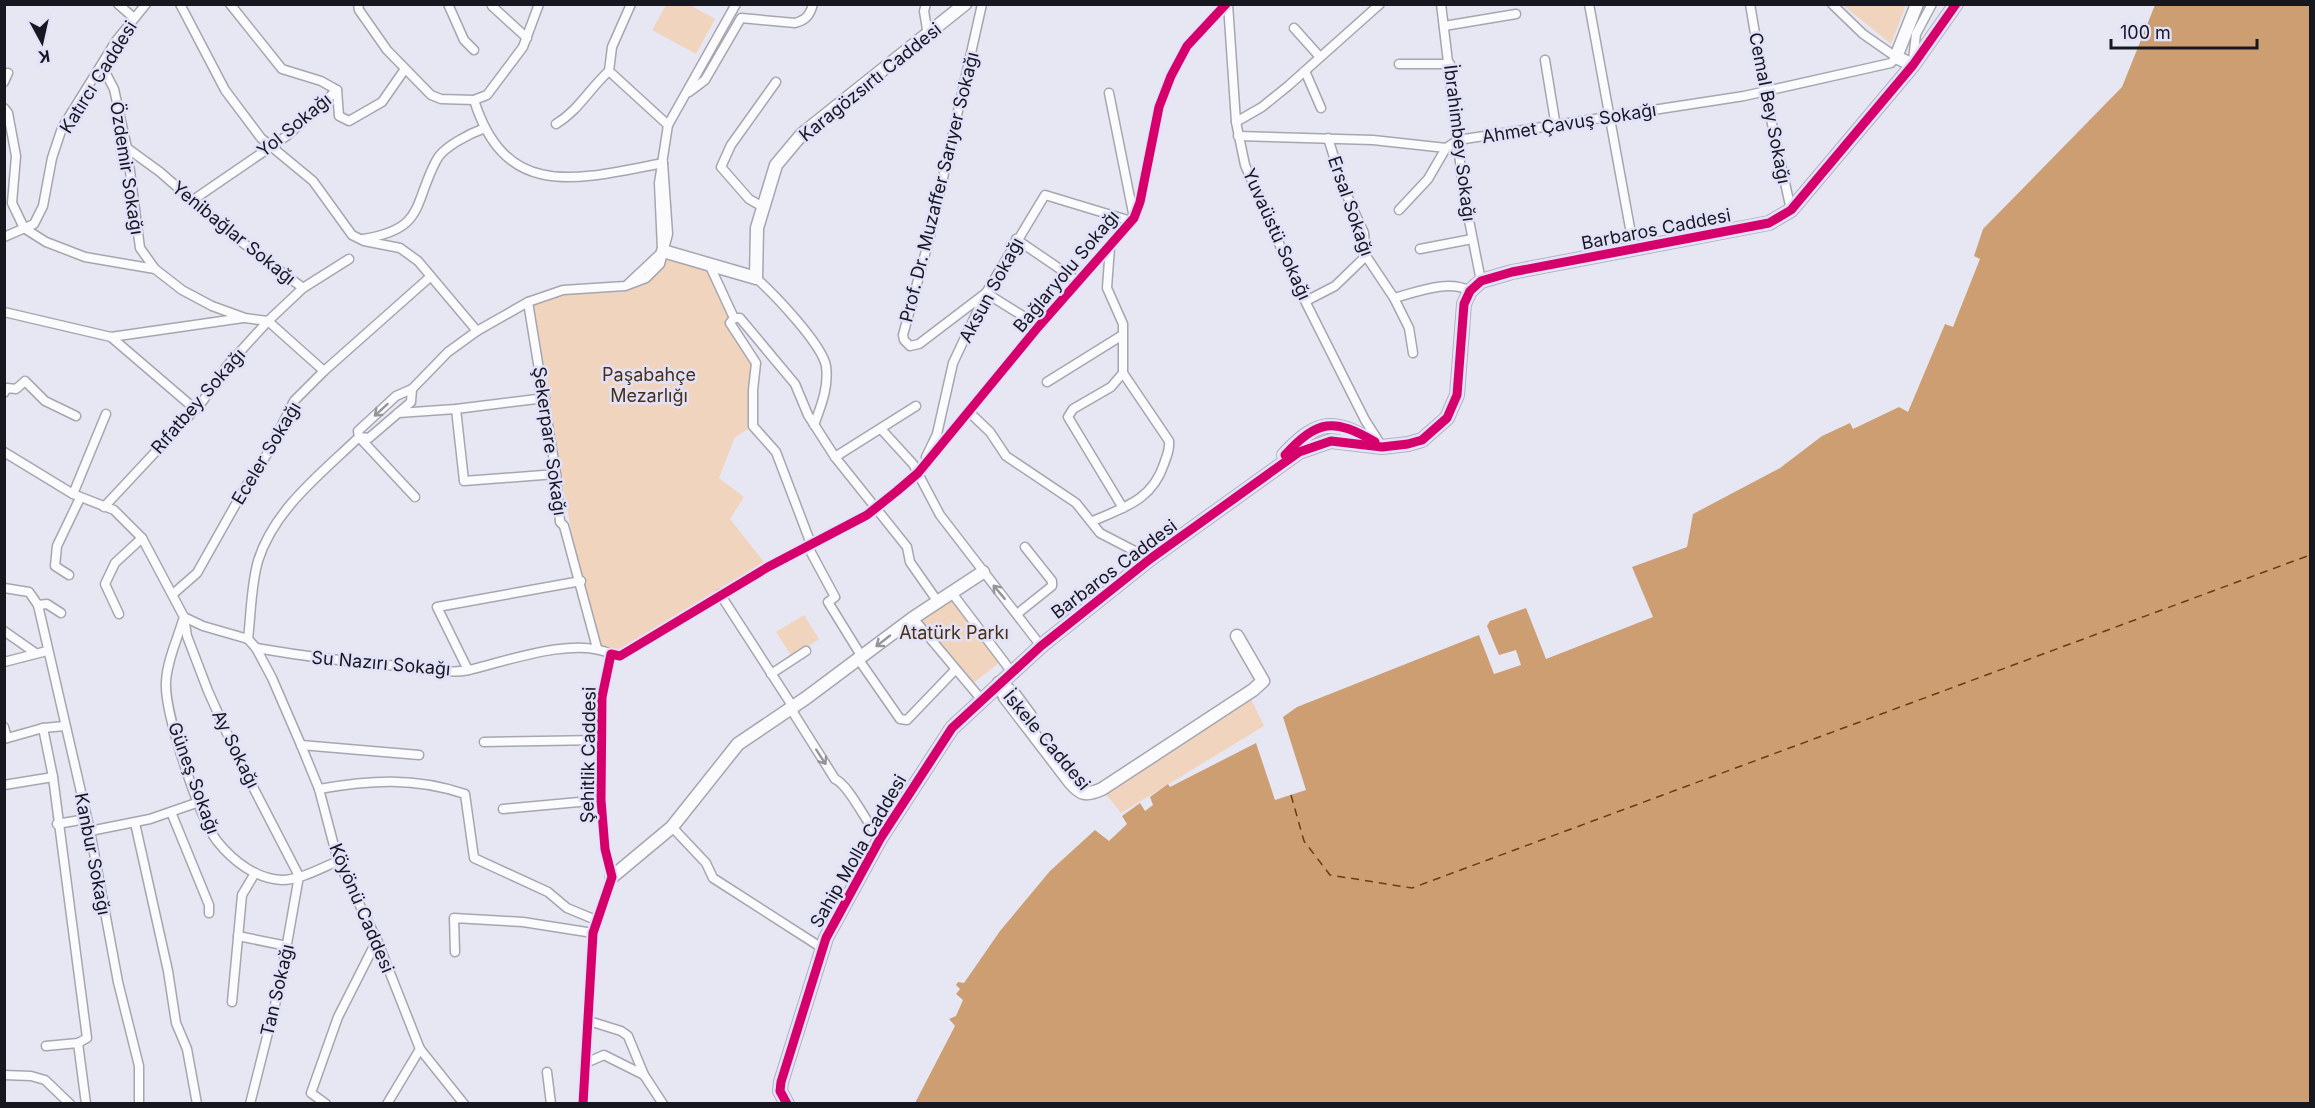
<svg xmlns="http://www.w3.org/2000/svg" width="2315" height="1108" font-family="Inter,sans-serif">
	<style>
		.green { fill: #f1d4bd }
		.water { fill: #cc9e72 }
		.lines { fill: none; stroke-linecap: round; stroke-linejoin: round }
		.ferry { stroke: #693e07; stroke-width: 1.5; stroke-dasharray: 8 6; stroke-linecap: butt }
		.street-casing { stroke: #a6a6af; stroke-width: 11 }
		.secondary-casing { stroke: #a6a6af; stroke-width: 15 }
		.primary-casing { stroke: #b0b1c0; stroke-width: 16 }
		.street { stroke: #fbfbfd; stroke-width: 8 }
		.secondary { stroke: #fbfbfd; stroke-width: 12 }
		.primary { stroke: #eeeef5; stroke-width: 14 }
		.cycleway-casing { stroke: #e1e2f9; stroke-width: 13 }
		.cycleway { stroke: #d6006c; stroke-width: 9 }
		.oneway { stroke: #949599 }
		.labels { text-anchor: middle; dominant-baseline: central; stroke-width: 5; stroke-linejoin: round; paint-order: stroke }
		.street-label { font-size: 18px; fill: #17181f; stroke: #e1e2f9 }
		.park-label { font-size: 18px; fill: #4a2f12; stroke: #e1e2f9 }
	</style>
	<rect width="100%" height="100%" fill="#e7e7f3"/>
	<g class="green">
		<polygon points="666,5 690,5 715,19 696,54 652,30"/>
		<polygon points="1843,5 1906,5 1891,44"/>
		<path d="M663,251L709,264L753,363V426L735,437L719,478L744,497L730,519L768,567L620,656L597,648C568,534 553,417 528,302L563,290L625,286Z"/>
		<polygon points="951,599 1000,662 971,685 921,620"/>
		<polygon points="804,615 819,639 792,657 776,632"/>
		<polygon points="1250,697 1264,726 1121,813 1104,792"/>
	</g>
	<polygon class="water" points="2155,5 2310,5 2310,1103 915,1103 955,1026 949,1019 956,1016 963,1000 956,994 960,989 956,985 958,982 964,983 1000,931 1050,871 1095,830 1109,841 1127,824 1122,816 1140,803 1145,811 1153,805 1150,797 1168,784 1170,787 1256,743 1275,800 1306,790 1283,717 1297,707 1479,635 1494,674 1521,665 1516,650 1499,655 1487,626 1490,621 1526,608 1546,659 1653,617 1632,567 1687,547 1693,514 1780,468 1822,436 1850,423 1853,429 1899,407 1908,412 1945,324 1953,327 1980,259 1974,256 1983,229 2122,87"/>
	<g class="lines">
		<polyline class="ferry" points="1291,795 1304,841 1330,875 1412,888 2310,555"/>
		<defs>
			<g id="street">
				<polyline points="118,4 134,18"/>
				<polyline points="180,4 225,90 261,138 313,181 352,235 364,241 400,248 418,261 477,331"/>
				<polyline points="358,4 359,10 387,50 431,95 441,99 474,100 487,95 523,47 539,4"/>
				<polyline points="448,4 464,40 474,50"/>
				<polyline points="631,4 612,47 609,71 668,125"/>
				<polyline points="926,4 924,11 928,35"/>
				<polyline points="982,4 930,236 903,335 904,340 910,346 919,344 986,293"/>
				<polyline points="1228,4 1236,122 1245,165 1298,287 1365,420 1379,442"/>
				<polyline points="1441,4 1464,195 1481,281"/>
				<polyline points="1589,4 1634,250"/>
				<polyline points="1750,4 1765,92 1791,210"/>
				<polyline points="492,6 527,38"/>
				<polyline points="1444,26 1516,14"/>
				<polyline points="1294,28 1320,57"/>
				<polyline points="1545,60 1556,127"/>
				<polyline points="1913,60 1916,34 1932,4"/>
				<polyline points="1399,64 1450,64"/>
				<polyline points="102,66 114,89 127,148 140,248 155,269"/>
				<polyline points="1305,71 1321,108"/>
				<polyline points="4,82 8,73"/>
				<polyline points="337,90 339,116 349,121 382,102 405,69"/>
				<path d="M689,92L705,80L741,18L795,23C806,20 810,15 813,4"/>
				<polyline points="1109,93 1134,218"/>
				<path d="M474,100C506,202 579,179 663,163"/>
				<polyline points="4,108 8,113 16,156 12,203 24,228 46,242 85,257 155,269 182,290 212,306 245,318 268,321 324,371"/>
				<polyline points="1236,122 1262,107 1288,86 1380,4"/>
				<path d="M556,124C579,110 589,89 609,71"/>
				<polyline points="1238,136 1373,140 1446,148 1458,140 1744,96 1891,63 1896,57 1863,34 1832,4"/>
				<path d="M1328,138L1344,189L1364,233L1366,256L1394,298C1417,292 1448,279 1470,291"/>
				<polyline points="193,200 288,135 337,90 321,81 282,69 230,4"/>
				<polyline points="763,207 749,199 721,167 731,145 776,82"/>
				<polyline points="1399,210 1428,179 1446,148"/>
				<polyline points="4,237 34,224 43,206 52,158 62,128 116,41 146,4"/>
				<path d="M363,239C425,229 413,205 436,161C442,147 471,133 485,128"/>
				<polyline points="1016,239 1079,282"/>
				<polyline points="662,249 659,183 668,125 736,4"/>
				<polyline points="1420,249 1472,239"/>
				<polyline points="709,264 734,318 730,323 756,363 753,390 753,426 776,452 811,544"/>
				<path d="M756,278C773,293 822,344 826,366C829,387 821,406 814,425"/>
				<polyline points="628,284 663,251"/>
				<polyline points="303,288 349,259"/>
				<polyline points="986,293 1039,326"/>
				<polyline points="1394,298 1409,328 1413,353"/>
				<polyline points="1306,301 1335,286 1366,256"/>
				<polyline points="528,302 556,474 560,522 564,526 597,648"/>
				<polyline points="4,312 111,337 243,318"/>
				<polyline points="734,318 740,318 795,384 808,415 835,457 907,547 910,562 938,602"/>
				<polyline points="111,337 195,409"/>
				<polyline points="1047,382 1121,336"/>
				<polyline points="4,393 7,388 16,389 25,381 45,401 76,416"/>
				<polyline points="456,409 464,481 556,474"/>
				<polyline points="969,412 990,432 1006,456 1076,503 1100,533 1150,559"/>
				<polyline points="398,413 456,409 545,398"/>
				<polyline points="881,429 913,464 940,515 1041,646"/>
				<polyline points="359,437 415,497"/>
				<polyline points="359,437 369,438 411,402 412,389"/>
				<polyline points="4,452 73,494 114,510 142,538 184,617 203,626 248,639"/>
				<polyline points="835,457 916,406"/>
				<polyline points="926,457 937,434 953,363 986,293 1045,195 1131,221"/>
				<polyline points="73,494 106,414"/>
				<polyline points="104,507 202,402 227,366 268,321 303,288 231,234 160,172 127,148"/>
				<polyline points="1123,508 1068,417 1073,409 1111,387 1123,373"/>
				<path d="M1093,521C1125,507 1152,500 1164,464C1167,455 1170,450 1169,441L1123,373V324L1107,288L1110,247"/>
				<polyline points="807,545 835,597 828,602 862,657"/>
				<polyline points="69,575 55,566 57,546 80,498"/>
				<polyline points="4,588 29,592 38,605 90,831 118,982 139,1066 139,1104"/>
				<polyline points="952,593 1011,671"/>
				<polyline points="173,594 197,573 246,486 269,451 294,401 324,371 430,277"/>
				<path d="M720,594L793,707L794,714L835,779C849,785 867,824 880,839"/>
				<polyline points="38,605 47,604 61,613"/>
				<polyline points="119,614 105,584 115,563 142,538"/>
				<polyline points="1017,614 1052,586 1052,581 1025,547"/>
				<polyline points="184,617 187,636 208,691 239,760 299,876 279,989 250,1104"/>
				<polyline points="913,618 981,699"/>
				<path d="M183,620C177,640 167,661 166,682C164,712 199,817 217,841C233,861 256,879 282,880C300,880 321,868 338,861"/>
				<polyline points="4,631 34,652"/>
				<path d="M248,639C251,614 251,585 258,561C274,509 322,473 359,437L358,431L396,396L412,389L448,352L477,331L528,302L563,290L625,286L646,278L660,264L668,234L663,163"/>
				<polyline points="248,639 256,648 272,678 301,745 319,789 338,861 377,940 420,1049 464,1104"/>
				<path d="M256,648C308,657 358,663 410,667C429,669 450,674 469,670C507,661 575,636 611,654"/>
				<polyline points="859,660 900,719 907,720 955,670"/>
				<polyline points="4,662 47,651"/>
				<polyline points="468,670 437,607 581,581"/>
				<polyline points="771,674 806,651"/>
				<polyline points="4,727 7,738"/>
				<polyline points="43,728 53,777 87,1038 78,1043 46,1046"/>
				<polyline points="4,739 43,728 65,726"/>
				<polyline points="484,742 602,740"/>
				<polyline points="301,745 419,755"/>
				<polyline points="4,785 53,777"/>
				<path d="M319,789C370,780 415,777 465,794L474,858L548,892L567,908L596,920"/>
				<polyline points="503,809 601,800"/>
				<polyline points="171,812 209,905 209,913"/>
				<polyline points="135,823 168,971 176,1023 187,1049 197,1104"/>
				<polyline points="57,824 86,819"/>
				<polyline points="672,827 706,863 713,878 822,948"/>
				<polyline points="90,831 150,819 199,802"/>
				<polyline points="238,936 287,946"/>
				<polyline points="455,952 454,918 523,922 593,933"/>
				<polyline points="232,1002 242,895 255,873"/>
				<polyline points="589,1021 621,1031 628,1036 644,1075"/>
				<polyline points="78,1043 86,1104"/>
				<polyline points="588,1062 604,1055 644,1075 663,1104"/>
				<polyline points="547,1072 551,1104"/>
				<polyline points="4,1075 31,1076 45,1080 70,1104"/>
				<polyline points="326,1104 311,1093 338,1017 377,940"/>
				<polyline points="387,1104 420,1049"/>
				<polyline points="583,1104 593,933 612,877 605,849 601,800 602,697 611,654 620,656 768,567 867,515 897,491 918,473 1039,326 1134,218 1140,202 1159,107 1171,76 1187,46 1226,4"/>
			</g>
			<g id="secondary">
				<polyline points="1913,65 1896,57 1917,4"/>
				<polyline points="663,251 756,278 757,228 776,165 802,134 965,4"/>
				<path d="M999,683L1005,697L1070,782C1081,795 1086,796 1102,789L1253,690L1263,681L1237,636"/>
				<polyline points="999,683 1013,693 1030,716"/>
				<polyline points="612,877 672,827 738,744 806,698 913,618 983,572"/>
			</g>
			<g id="primary">
				<path d="M1284,455C1318,419 1333,418 1375,443"/>
				<polyline points="787,1104 780,1091 781,1082 826,938 880,839 952,728 1041,646 1150,559 1299,452 1331,441 1382,447 1408,444 1422,440 1447,418 1457,395 1464,304 1470,291 1481,281 1512,272 1769,223 1791,210 1913,65 1956,4"/>
			</g>
		</defs>
		<use href="#street" class="street-casing"/>
		<use href="#secondary" class="secondary-casing"/>
		<use href="#primary" class="primary-casing"/>
		<use href="#street" class="street"/>
		<use href="#secondary" class="secondary"/>
		<use href="#primary" class="primary"/>
		<defs>
			<g id="cycleway">
				<path d="M1285,455C1318,419 1334,418 1375,442"/>
				<polyline points="583,1104 593,933 612,877 605,849 601,800 602,697 611,654 620,656 768,567 867,515 897,491 918,473 1039,326 1134,218 1140,202 1159,107 1171,76 1187,46 1226,4"/>
				<polyline points="787,1104 780,1091 781,1082 826,938 880,839 952,728 1041,646 1150,559 1299,452 1331,441 1382,447 1408,444 1422,440 1447,418 1457,395 1464,304 1470,291 1481,281 1512,272 1769,223 1791,210 1913,65 1956,4"/>
			</g>
		</defs>
		<use href="#cycleway" class="cycleway-casing"/>
		<use href="#cycleway" class="cycleway"/>
	</g>
	<defs><path id="oneway-shaft" d="M-6 0H5M1.5-3L5.5 0L1.5 3" fill="none" stroke-width="1.6" stroke-linecap="round" stroke-linejoin="round" transform="scale(1.5)"/></defs>
	<g class="oneway">
		<use href="#oneway-shaft" transform="translate(381 410) rotate(138)"/>
		<use href="#oneway-shaft" transform="translate(999 592) rotate(-130)"/>
		<use href="#oneway-shaft" transform="translate(883 641) rotate(142)"/>
		<use href="#oneway-shaft" transform="translate(821 757) rotate(57)"/>
	</g>
	<g class="labels">
		<g class="street-label">
			<text transform="translate(98 77) rotate(-58)">Katırcı Caddesi</text>
			<text transform="translate(870 82) rotate(-39)">Karagözsırtı Caddesi</text>
			<text transform="translate(1770 108) rotate(79)">Cemal Bey Sokağı</text>
			<text transform="translate(1569 123) rotate(-9)">Ahmet Çavuş Sokağı</text>
			<text transform="translate(294 125) rotate(-39)">Yol Sokağı</text>
			<text transform="translate(1460 143) rotate(83)">İbrahimbey Sokağı</text>
			<text transform="translate(127 168) rotate(81)">Özdemir Sokağı</text>
			<text transform="translate(939 187) rotate(-76)">Prof. Dr. Muzaffer Sarıyer Sokağı</text>
			<text transform="translate(1351 206) rotate(71)">Ersal Sokağı</text>
			<text transform="translate(1656 229) rotate(-11)">Barbaros Caddesi</text>
			<text transform="translate(234 233) rotate(39)">Yenibağlar Sokağı</text>
			<text transform="translate(1277 234) rotate(66)">Yuvaüstü Sokağı</text>
			<text transform="translate(1066 271) rotate(-50)">Bağlaryolu Sokağı</text>
			<text transform="translate(991 290) rotate(-62)">Aksun Sokağı</text>
			<text transform="translate(198 401) rotate(-49)">Rıfatbey Sokağı</text>
			<text transform="translate(550 441) rotate(82)">Şekerpare Sokağı</text>
			<text transform="translate(266 453) rotate(-59)">Eceler Sokağı</text>
			<text transform="translate(1114 569) rotate(-37)">Barbaros Caddesi</text>
			<text transform="translate(381 663) rotate(5)">Su Nazırı Sokağı</text>
			<text transform="translate(1047 740) rotate(50)">İskele Caddesi</text>
			<text transform="translate(236 749) rotate(64)">Ay Sokağı</text>
			<text transform="translate(588 755) rotate(-89)">Şehitlik Caddesi</text>
			<text transform="translate(194 778) rotate(70)">Güneş Sokağı</text>
			<text transform="translate(858 851) rotate(-60)">Sahip Molla Caddesi</text>
			<text transform="translate(93 854) rotate(79)">Kanbur Sokağı</text>
			<text transform="translate(362 908) rotate(67)">Köyönü Caddesi</text>
			<text transform="translate(277 990) rotate(-77)">Tan Sokağı</text>
		</g>
		<g class="park-label">
			<text x="649" y="374">Paşabahçe<tspan x="649" dy="21">Mezarlığı</tspan></text>
			<text x="954" y="632">Atatürk Parkı</text>
		</g>
	</g>
	<rect width="2315" height="1108" fill="none" stroke="#17181f" stroke-width="12"/>
	<g transform="translate(42 42) rotate(172)" stroke="#e1e2f9" stroke-width="4.5" paint-order="stroke">
	<path d="M0-4.5L10 22L0 15L-10 22Z" fill="#17181f"/>
	<text y="-9" font-size="16" font-weight="bold" text-anchor="middle" fill="#17181f">K</text>
	</g>
	<path d="M2111 39v9h146v-9" fill="none" stroke="#17181f" stroke-width="3"/>
	<text x="2120" y="39" font-size="18" fill="#17181f" stroke="#e1e2f9" stroke-width="4.5" paint-order="stroke">100 m</text>
</svg>
